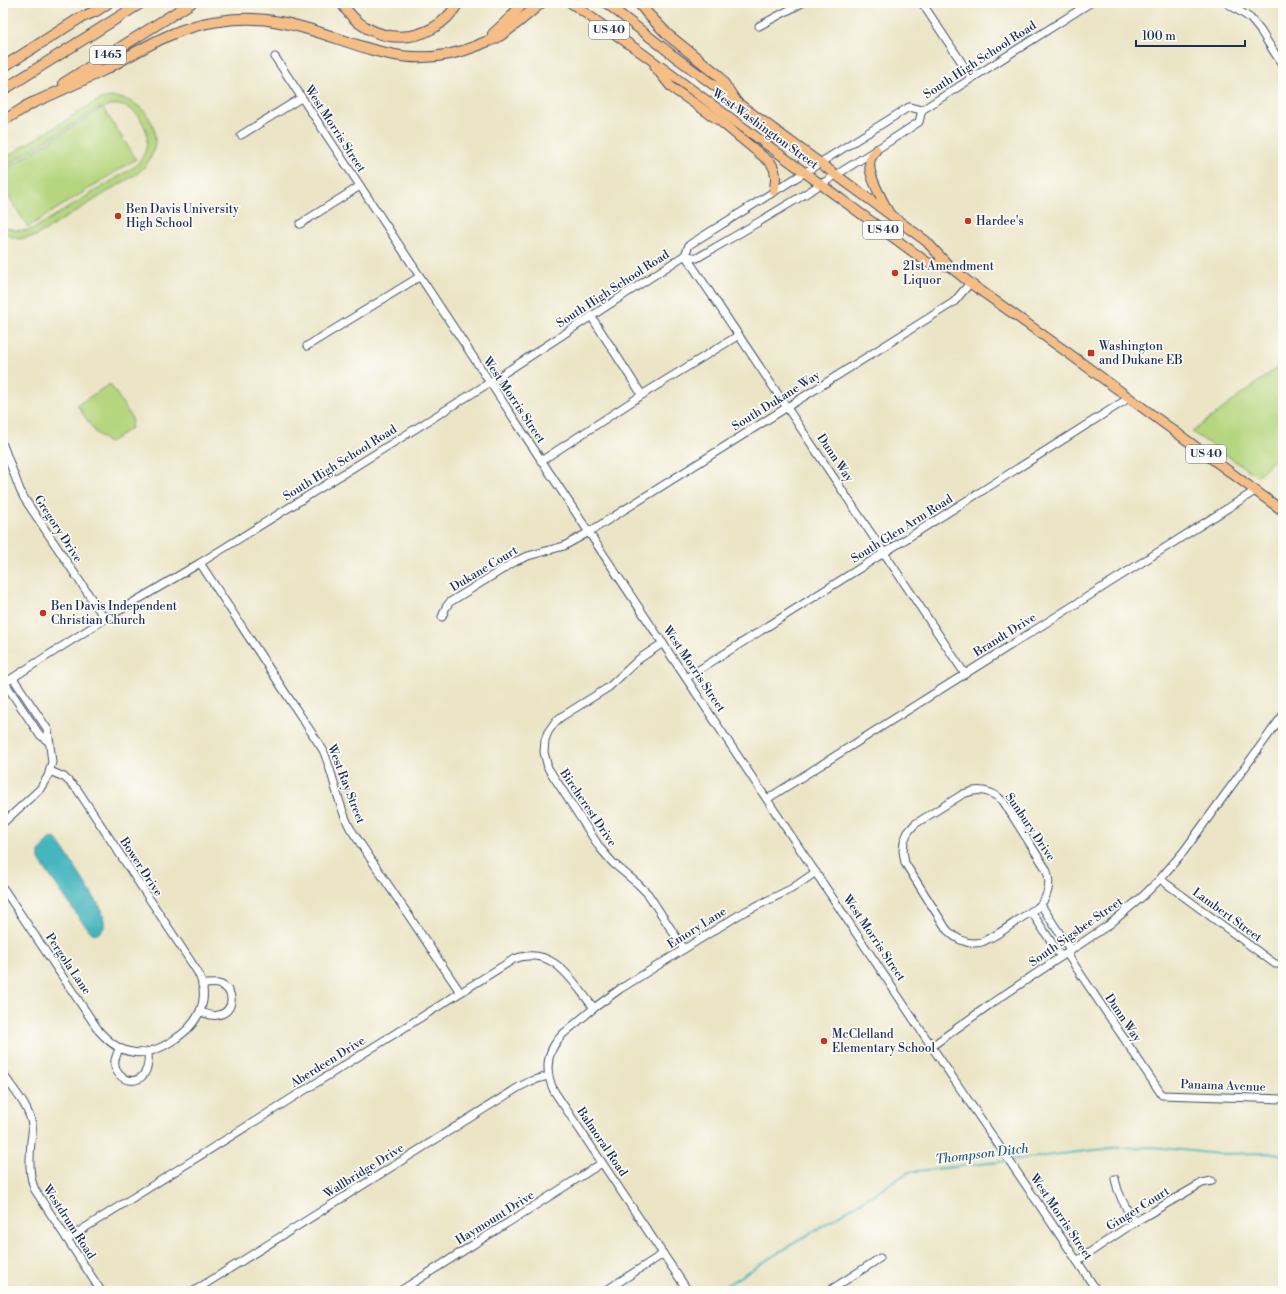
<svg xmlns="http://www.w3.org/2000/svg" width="1286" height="1294" font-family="'Libre Bodoni',serif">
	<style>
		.green { fill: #b5d67e; stroke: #68826e }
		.water { fill: #45b5be; stroke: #30728e }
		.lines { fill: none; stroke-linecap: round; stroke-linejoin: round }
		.stream { stroke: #45b5be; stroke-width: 2 }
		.minor-casing { stroke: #3a4a6e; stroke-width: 9 }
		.major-casing { stroke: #3a4a6e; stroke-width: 11 }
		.highway-casing { stroke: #3a4a6e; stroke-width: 12 }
		.minor { stroke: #fff; stroke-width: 7 }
		.major { stroke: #f6be87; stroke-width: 9 }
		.highway { stroke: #f6be87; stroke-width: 10 }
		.poi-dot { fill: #c8321e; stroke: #fdfcf7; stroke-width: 1.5 }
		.labels { text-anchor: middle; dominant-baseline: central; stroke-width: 3.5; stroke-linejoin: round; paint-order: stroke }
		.shield { fill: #fdfcf7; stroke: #5f6c8c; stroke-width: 1 }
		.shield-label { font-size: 11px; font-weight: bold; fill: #1b2f5e }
		.street-label { font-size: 12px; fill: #1b2f5e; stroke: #fdfcf7 }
		.poi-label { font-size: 12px; fill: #1b2f5e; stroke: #fdfcf7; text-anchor: start }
		.water-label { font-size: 13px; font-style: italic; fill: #2a5e80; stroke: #fdfcf7 }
	</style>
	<rect width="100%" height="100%" fill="#fdfcf7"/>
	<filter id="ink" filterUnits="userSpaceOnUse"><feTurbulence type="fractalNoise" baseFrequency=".025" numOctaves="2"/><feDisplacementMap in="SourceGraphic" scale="8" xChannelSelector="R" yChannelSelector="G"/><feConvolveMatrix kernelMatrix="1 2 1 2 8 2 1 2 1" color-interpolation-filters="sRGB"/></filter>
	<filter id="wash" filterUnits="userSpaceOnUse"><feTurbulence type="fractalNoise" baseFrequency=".012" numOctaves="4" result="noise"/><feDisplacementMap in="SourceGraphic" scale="16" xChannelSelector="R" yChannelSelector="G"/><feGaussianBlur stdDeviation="0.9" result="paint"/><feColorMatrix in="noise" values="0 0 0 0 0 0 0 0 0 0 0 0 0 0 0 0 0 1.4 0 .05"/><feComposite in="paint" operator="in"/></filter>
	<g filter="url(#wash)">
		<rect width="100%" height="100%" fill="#ebe5c6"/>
		<g class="green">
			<path d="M111,97C153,98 171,146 138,173L36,236L19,239L3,234V226C14,231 24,232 35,228L134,167C166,139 133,92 103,108L136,159L28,227L3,188V171L102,108L97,109L3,168V159L93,103L101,99Z"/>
			<polygon points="1283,363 1283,452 1257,476 1192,432"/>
			<polygon points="110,384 132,418 131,428 109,443 96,433 77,405"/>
		</g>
		<polygon class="water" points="55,838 60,844 102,910 104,920 104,928 98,934 92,933 80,919 39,860 39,852 49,839"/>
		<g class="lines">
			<g class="stream">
				<polyline points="1011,1160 1111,1148 1154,1147 1218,1154 1269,1153 1283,1156"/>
				<polyline points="717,1291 909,1172 1007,1161"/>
			</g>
		</g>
	</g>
	<g filter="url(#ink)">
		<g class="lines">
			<defs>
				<g id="minor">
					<polyline points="922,3 972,78"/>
					<polyline points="1227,3 1250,18 1260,30 1283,66"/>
					<polyline points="759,26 802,3"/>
					<path d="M275,57C491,388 711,715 930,1044C986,1127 1042,1208 1097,1291"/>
					<polyline points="241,135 301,98"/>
					<polyline points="300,224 360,186"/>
					<polyline points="685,255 965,674"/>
					<path d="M685,255L697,258C772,215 846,170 919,122L922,110L1090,3"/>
					<polyline points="591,316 642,395"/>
					<polyline points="307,346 419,277"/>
					<polyline points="3,445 20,490 24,498 105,619"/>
					<polyline points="541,461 648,391 739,335"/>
					<path d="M200,563L323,750C334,775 337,803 350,828L460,992"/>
					<polyline points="442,617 446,607 450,602 516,561 528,556 564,546 589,532 954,302 970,283"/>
					<polyline points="663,643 639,659 609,687 561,717 555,722 548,732 545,740 544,752 548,768 600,848 613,863 638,884 648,894 684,949"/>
					<polyline points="686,678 1129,398"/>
					<polyline points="5,683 39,734 50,743"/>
					<polyline points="3,684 105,619 200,563 489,383 685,255 689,245 909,107 922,110"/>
					<path d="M973,791C985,789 994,793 1003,801L1046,869C1051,880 1049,895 1041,904C1037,909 1031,912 1026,915C1013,923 1000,934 986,940C983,942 979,943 974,943C963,943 955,938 947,930L905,863L903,851L904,841L908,832L915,824L963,794Z"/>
					<polyline points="767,799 1255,491"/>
					<polyline points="3,823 40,789 48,776 52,762 48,730 13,678"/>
					<polyline points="1160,879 1275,964 1283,964"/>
					<path d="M3,888L99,1031C108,1041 118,1050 132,1052C147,1055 160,1049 172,1041C197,1026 213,1000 197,971L77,789L64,777L50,771"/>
					<polyline points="1041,905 1071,951"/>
					<polyline points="1031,911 1061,957"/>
					<polyline points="1067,954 1162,1095 1283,1099"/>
					<path d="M200,1012C206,1013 212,1017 218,1015C236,1012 235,987 218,984C213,983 207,984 202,985"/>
					<polyline points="932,1046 992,1003 1110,924 1143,896 1160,879 1184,851 1283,715"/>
					<path d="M119,1048C118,1052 116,1056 115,1060C111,1083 152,1094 148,1052"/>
					<path d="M3,1074C13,1089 29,1106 32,1125C33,1130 32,1135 31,1141C30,1157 28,1174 35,1190L101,1291"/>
					<path d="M1115,1179C1118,1195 1126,1209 1135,1222"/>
					<path d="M67,1239L514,959C554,944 573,983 594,1008"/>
					<polyline points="1077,1261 1135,1222 1202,1183 1212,1181"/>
					<polyline points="194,1291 519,1087 531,1081 548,1076"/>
					<polyline points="400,1291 602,1163"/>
					<polyline points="605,1291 663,1254"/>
					<path d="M688,1291L554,1091C544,1070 546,1051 563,1034L594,1008L620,989L742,913L791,889L816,872"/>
					<polyline points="829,1291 880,1258"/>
				</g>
				<g id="major">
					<polyline points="571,3 646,56 928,263 949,266"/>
					<polyline points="606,3 674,56 926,241 949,266 970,283 1071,355 1283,511"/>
					<path d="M655,67L672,88L720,121L771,163C777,172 776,180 774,191"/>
					<path d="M876,150C874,153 871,157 870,161C867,175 883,200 889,213"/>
				</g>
				<g id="highway">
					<path d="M342,3C368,48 432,48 458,3"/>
					<polyline points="639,3 647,13 668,35 718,75 735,100"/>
					<polyline points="493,34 511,17 523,3"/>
					<polyline points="3,67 80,18 96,11 108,3"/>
					<polyline points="64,83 191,3"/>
					<polyline points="3,90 141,3"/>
					<path d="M26,106C53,94 80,82 106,69C142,49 177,26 219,21C239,18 260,18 280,22C353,36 400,78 479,45C484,42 490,41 496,38C512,29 526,15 541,3"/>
					<polyline points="3,121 32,103"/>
				</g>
			</defs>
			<use href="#minor" class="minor-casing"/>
			<use href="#major" class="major-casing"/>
			<use href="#highway" class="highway-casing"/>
			<use href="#minor" class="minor"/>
			<use href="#major" class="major"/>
			<use href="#highway" class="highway"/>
		</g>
	</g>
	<g class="poi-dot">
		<circle cx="118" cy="216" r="4"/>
		<circle cx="968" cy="221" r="4"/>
		<circle cx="895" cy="273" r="4"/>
		<rect x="1087" y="349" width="8" height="8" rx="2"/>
		<circle cx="43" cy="613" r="4"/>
		<circle cx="824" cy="1041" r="4"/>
	</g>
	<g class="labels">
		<g class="shield">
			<rect x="589" y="21" width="40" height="18" rx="3"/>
			<rect x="90" y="46" width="36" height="18" rx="3"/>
			<rect x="863" y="221" width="40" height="18" rx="3"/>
			<rect x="1186" y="445" width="40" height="18" rx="3"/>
		</g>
		<g class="shield-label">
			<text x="609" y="30">US 40</text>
			<text x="108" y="55">I 465</text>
			<text x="883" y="230">US 40</text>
			<text x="1206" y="454">US 40</text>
		</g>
		<g class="street-label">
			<text transform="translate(980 60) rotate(-33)">South High School Road</text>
			<text transform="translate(335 129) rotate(57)">West Morris Street</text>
			<text transform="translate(765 129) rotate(36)">West Washington Street</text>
			<text transform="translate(613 289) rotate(-33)">South High School Road</text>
			<text transform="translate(514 400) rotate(56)">West Morris Street</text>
			<text transform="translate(776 401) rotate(-32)">South Dukane Way</text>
			<text transform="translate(835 458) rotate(56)">Dunn Way</text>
			<text transform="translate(340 463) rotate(-32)">South High School Road</text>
			<text transform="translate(58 529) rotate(57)">Gregory Drive</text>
			<text transform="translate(902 529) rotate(-32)">South Glen Arm Road</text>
			<text transform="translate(484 569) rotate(-31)">Dukane Court</text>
			<text transform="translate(1005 635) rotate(-32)">Brandt Drive</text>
			<text transform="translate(694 669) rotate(56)">West Morris Street</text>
			<text transform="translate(346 784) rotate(69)">West Ray Street</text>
			<text transform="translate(588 808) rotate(56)">Birchcrest Drive</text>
			<text transform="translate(1030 827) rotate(56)">Sunbury Drive</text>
			<text transform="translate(141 867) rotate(57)">Bower Drive</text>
			<text transform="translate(1227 915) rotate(36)">Lambert Street</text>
			<text transform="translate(697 928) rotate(-32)">Emory Lane</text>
			<text transform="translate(1076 932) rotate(-35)">South Sigsbee Street</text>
			<text transform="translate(874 938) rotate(56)">West Morris Street</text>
			<text transform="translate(68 964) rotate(56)">Pergola Lane</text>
			<text transform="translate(1123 1018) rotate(56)">Dunn Way</text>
			<text transform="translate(328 1062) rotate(-32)">Aberdeen Drive</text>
			<text transform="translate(1223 1086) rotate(2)">Panama Avenue</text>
			<text transform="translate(602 1142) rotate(56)">Balmoral Road</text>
			<text transform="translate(364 1171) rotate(-32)">Wallbridge Drive</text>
			<text transform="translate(1138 1209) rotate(-32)">Ginger Court</text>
			<text transform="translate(1061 1217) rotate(56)">West Morris Street</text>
			<text transform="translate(495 1218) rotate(-32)">Haymount Drive</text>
			<text transform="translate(69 1222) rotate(57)">Westdrum Road</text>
		</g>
		<g class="poi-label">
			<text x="126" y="209">Ben Davis University<tspan x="126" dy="14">High School</tspan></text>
			<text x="976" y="221">Hardee's</text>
			<text x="903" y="266">21st Amendment<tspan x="903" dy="14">Liquor</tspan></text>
			<text x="1099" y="346">Washington<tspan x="1099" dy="14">and Dukane EB</tspan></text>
			<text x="51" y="606">Ben Davis Independent<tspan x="51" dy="14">Christian Church</tspan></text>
			<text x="832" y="1034">McClelland<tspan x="832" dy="14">Elementary School</tspan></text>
		</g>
		<g class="water-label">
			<text transform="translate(982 1154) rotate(-7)">Thompson Ditch</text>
		</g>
	</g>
	<rect width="1286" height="1294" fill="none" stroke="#fdfcf7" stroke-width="16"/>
	<path d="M1136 40v6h109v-6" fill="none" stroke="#1b2f5e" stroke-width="2"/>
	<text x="1142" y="40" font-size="12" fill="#1b2f5e" stroke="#fdfcf7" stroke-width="3" paint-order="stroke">100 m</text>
</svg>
